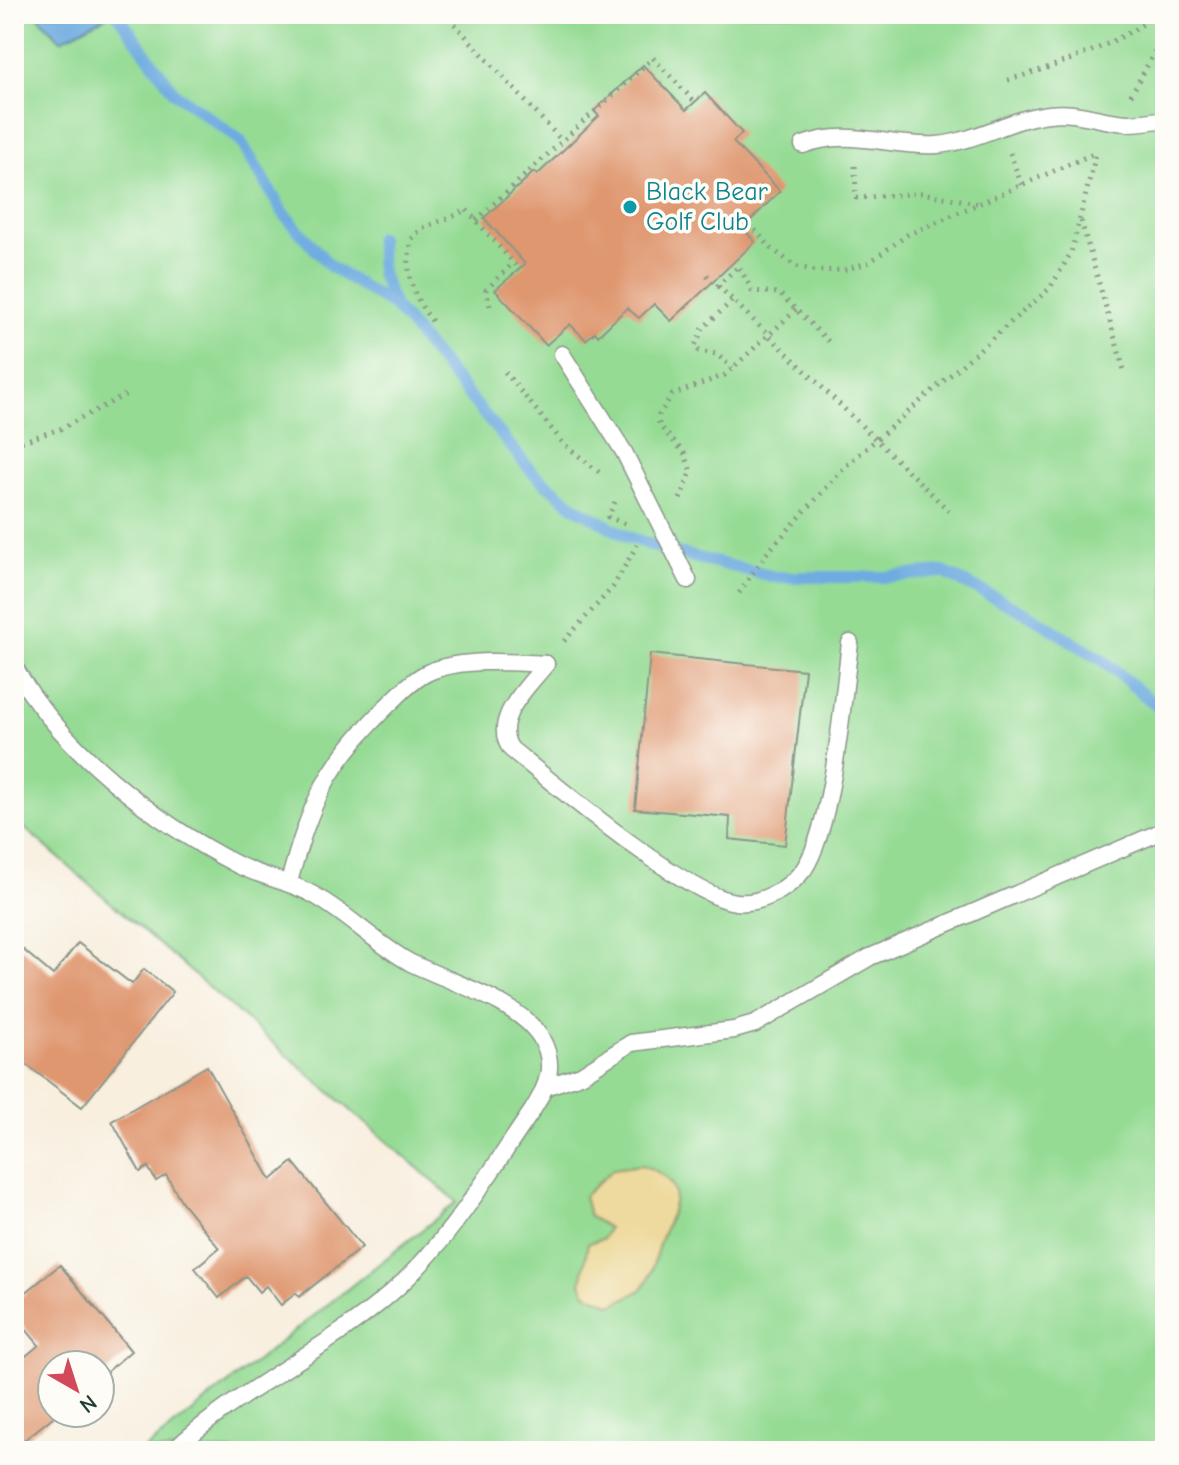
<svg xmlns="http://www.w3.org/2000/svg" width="1179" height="1465" font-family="'Comic Neue',sans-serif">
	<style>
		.green { fill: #95db94; stroke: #5a8c64; stroke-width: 2 }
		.sand { fill: #eeda9e; stroke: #868c69; stroke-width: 2 }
		.water { fill: #6eabe0; stroke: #46748a; stroke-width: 2 }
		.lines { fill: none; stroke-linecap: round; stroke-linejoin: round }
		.stream { stroke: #6eabe0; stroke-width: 12 }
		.building { fill: #df9770 }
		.service-casing { stroke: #8c968a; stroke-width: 19 }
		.path { stroke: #8c968a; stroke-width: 5; stroke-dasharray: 2 6; stroke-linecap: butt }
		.service { stroke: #fff; stroke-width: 16 }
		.culture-dot { fill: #0f9aa8; stroke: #fdfcf7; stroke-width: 3 }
		.labels { text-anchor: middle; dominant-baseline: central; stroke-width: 7; stroke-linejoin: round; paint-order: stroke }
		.culture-label { font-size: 26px; fill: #0d838f; stroke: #fdfcf7; text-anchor: start }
	</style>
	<rect width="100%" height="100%" fill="#fdfcf7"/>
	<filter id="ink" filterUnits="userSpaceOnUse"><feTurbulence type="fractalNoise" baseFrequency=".0125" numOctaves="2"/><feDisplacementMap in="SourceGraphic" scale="16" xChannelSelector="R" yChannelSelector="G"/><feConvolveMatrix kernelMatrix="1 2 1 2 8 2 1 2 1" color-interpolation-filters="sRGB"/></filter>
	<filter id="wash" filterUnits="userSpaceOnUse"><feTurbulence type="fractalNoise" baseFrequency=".006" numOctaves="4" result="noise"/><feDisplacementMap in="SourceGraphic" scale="32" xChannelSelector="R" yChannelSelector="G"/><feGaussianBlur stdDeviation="1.8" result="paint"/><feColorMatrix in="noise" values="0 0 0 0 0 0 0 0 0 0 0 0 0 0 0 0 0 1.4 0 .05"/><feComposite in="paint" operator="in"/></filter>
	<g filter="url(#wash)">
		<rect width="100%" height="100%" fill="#f8efdf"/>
		<polygon class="green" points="14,14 1165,14 1165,1451 143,1451 457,1202 14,819"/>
		<path class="sand" d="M642,1165C691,1183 674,1205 660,1241C655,1255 654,1270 646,1283L640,1291L612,1305L586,1293L581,1284L588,1243L603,1239L608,1228L589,1216L584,1196L613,1169Z"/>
		<polygon class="water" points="36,14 111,14 61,40"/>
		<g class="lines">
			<g class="stream">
				<polyline points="117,14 175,93 240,140 284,214 331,267 394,306 533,473 575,507 626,536 662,549 775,577 883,577 943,572 1028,614 1105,662 1165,713"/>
				<polyline points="379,238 381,273 394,306"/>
			</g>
		</g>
		<g id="blocks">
			<g class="building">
				<polygon points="643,65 686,110 705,93 742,133 733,142 780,191 743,228 755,242 671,321 654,304 639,318 627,308 598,336 595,332 586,340 570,324 546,345 495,290 525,264 484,218 534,172 537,175 599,116 594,111"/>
				<polygon points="650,654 805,670 785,845 729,839 730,817 635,809"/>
				<polygon points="14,942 53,975 78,943 132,984 144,969 173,992 82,1107 14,1055"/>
				<polygon points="207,1066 271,1180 293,1162 362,1247 299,1297 296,1293 281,1305 266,1286 259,1292 246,1276 219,1298 195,1268 219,1248 182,1202 166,1175 156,1181 148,1167 140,1172 112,1121"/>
				<polygon points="60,1265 131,1351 100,1378 100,1365 52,1365 52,1413 58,1413 14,1448 14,1366 39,1345 14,1315 14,1302"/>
			</g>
		</g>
	</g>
	<g filter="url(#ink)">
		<use href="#blocks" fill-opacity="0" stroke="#8c968a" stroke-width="2"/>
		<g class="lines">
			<defs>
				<g id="service">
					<path d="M803,145C849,127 890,148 937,145C975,142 1011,118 1049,114C1077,110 1101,122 1128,123C1140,123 1153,121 1165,119"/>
					<polyline points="562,354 624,452 688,580"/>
					<path d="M546,664C528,687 490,720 511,749C554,784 688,897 736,902C761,905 789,889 804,869C833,826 843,698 850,643"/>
					<path d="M14,666C58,747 157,824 238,865C262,877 288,881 312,894C347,913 376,944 411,963C449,982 519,1001 541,1038C557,1065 547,1087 532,1111C489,1173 448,1244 390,1294C322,1353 239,1389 173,1451"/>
					<path d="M289,882C311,802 326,766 386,707C399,695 413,679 429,672C462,658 511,662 546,664"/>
					<polyline points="548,1086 581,1075 631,1043 734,1030 755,1024 870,957 1165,830"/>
				</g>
			</defs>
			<use href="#service" class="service-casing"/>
			<g class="path">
				<polyline points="449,18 562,141"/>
				<path d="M1008,80C1062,64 1112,47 1158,14"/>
				<polyline points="1131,95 1165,33"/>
				<polyline points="1010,153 1022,186"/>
				<polyline points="855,166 856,198 921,193 977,203"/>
				<polyline points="476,220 653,58 695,102"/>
				<polyline points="1081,221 1124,370"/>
				<polyline points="755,230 772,249 795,266 816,271 844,270 870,262 907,235 1097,152"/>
				<polyline points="707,275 950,512"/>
				<polyline points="717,286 739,266 752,291 779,293 829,342"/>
				<polyline points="732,301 703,328 695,346 699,351 716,354 733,368"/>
				<polyline points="490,306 486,290 514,262"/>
				<path d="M432,321C413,297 403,271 412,239C424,221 449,222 466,209L519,269"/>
				<polyline points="505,372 564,444 600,473"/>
				<polyline points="14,444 60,429 127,394"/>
				<polyline points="680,499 691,472 685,454 659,425 659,415 672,395 725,375 797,309"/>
				<polyline points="615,502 608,517 628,525"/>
				<polyline points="739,593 766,554 846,466 1050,288 1071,253 1096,154"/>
				<polyline points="564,641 613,587 637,545"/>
			</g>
			<use href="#service" class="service"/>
		</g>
	</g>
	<circle class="culture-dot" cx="630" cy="207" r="8"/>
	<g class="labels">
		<g class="culture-label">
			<text x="646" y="192">Black Bear<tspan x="646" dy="30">Golf Club</tspan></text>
		</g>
	</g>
	<rect width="1179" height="1465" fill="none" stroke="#fdfcf7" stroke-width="48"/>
	<g transform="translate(76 1389) rotate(141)"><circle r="38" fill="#fdfcf7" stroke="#a4b0a9" stroke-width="2"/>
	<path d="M0-6L14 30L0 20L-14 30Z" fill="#d1495b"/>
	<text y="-12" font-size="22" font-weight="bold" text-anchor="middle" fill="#1f3d34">N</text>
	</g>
</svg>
